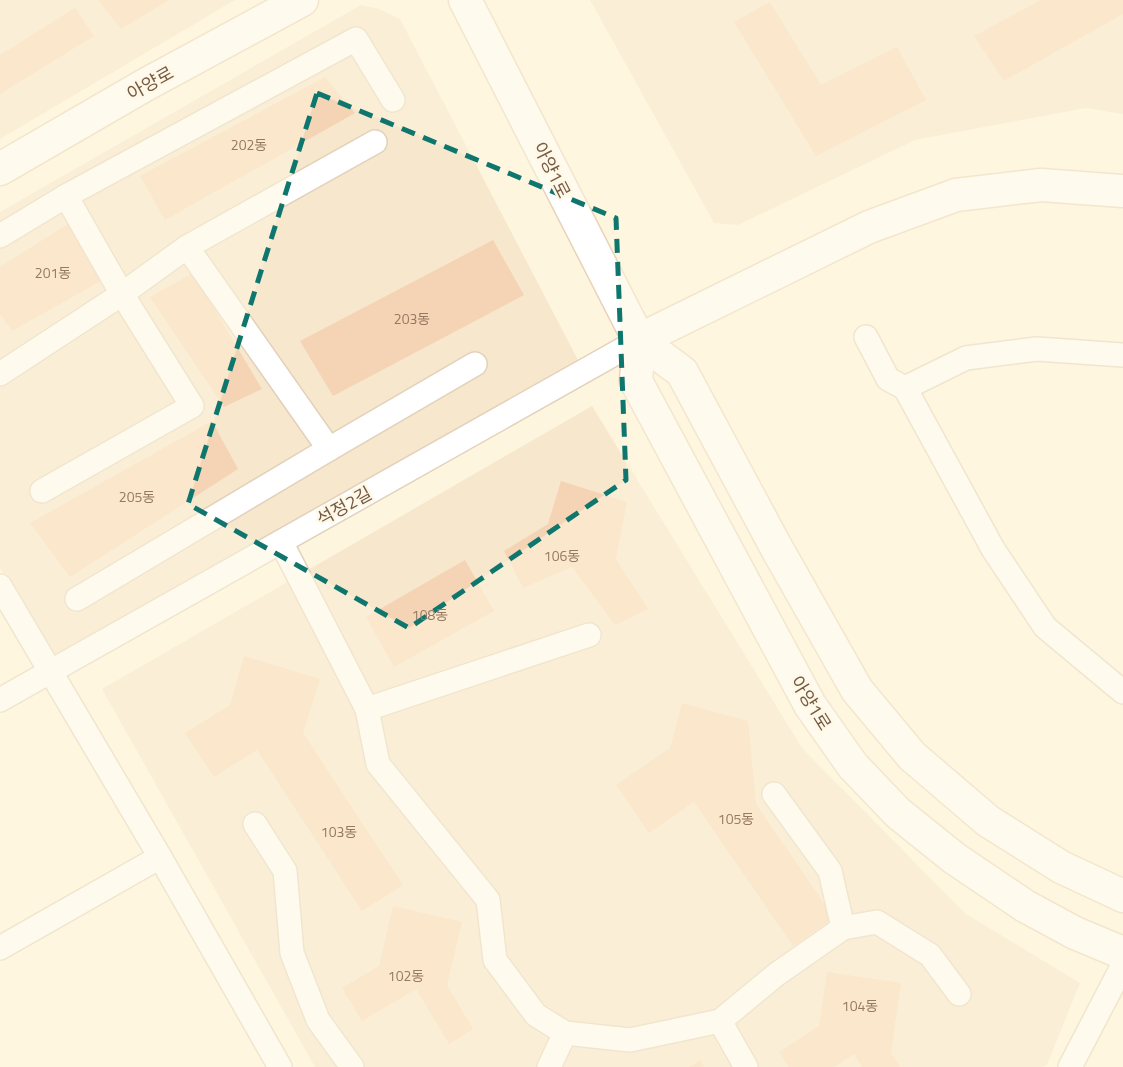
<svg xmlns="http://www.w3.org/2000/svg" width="1123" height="1067" font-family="'Titillium Web','Noto Sans KR',sans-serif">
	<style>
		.residential { fill: #f6e7cd }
		.building { fill: #f5d4b5 }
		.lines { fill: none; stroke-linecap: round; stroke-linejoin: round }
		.street-casing { stroke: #e2d1bb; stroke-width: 26 }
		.secondary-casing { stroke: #e8d3b9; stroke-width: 35 }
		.street { stroke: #fff; stroke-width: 23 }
		.secondary { stroke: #fff; stroke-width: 32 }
		.marked { fill: none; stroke: #0f766e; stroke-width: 5; stroke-dasharray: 14 9; stroke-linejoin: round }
		.labels { text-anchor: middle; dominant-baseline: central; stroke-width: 5; stroke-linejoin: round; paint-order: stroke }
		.number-label { font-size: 14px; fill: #957962 }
		.street-label { font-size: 18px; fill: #755b46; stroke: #fff8e7 }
	</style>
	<rect width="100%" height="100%" fill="#fef5df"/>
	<g class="residential">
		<polygon points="0,0 235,0 0,139"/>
		<polygon points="590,0 1123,0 1123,114 1086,108 915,140 738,225 714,223"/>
		<polygon points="361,5 379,9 400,19 579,362 55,661 0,568 0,212"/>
		<polygon points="592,406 802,748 966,914 1080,983 1047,1065 1042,1067 315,1067 102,689"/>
	</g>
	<g class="building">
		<polygon points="98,0 169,0 121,29"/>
		<polygon points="1041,0 1123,0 1123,14 1004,81 974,36"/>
		<polygon points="770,2 821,85 897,47 926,100 816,156 734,22"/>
		<polygon points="75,8 94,36 0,94 0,55"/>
		<polygon points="325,77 355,113 165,220 140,176"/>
		<polygon points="74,220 108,277 12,331 0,314 0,267"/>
		<polygon points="493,240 524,295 333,396 300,341"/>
		<polygon points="193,273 262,389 224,407 150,297"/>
		<polygon points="212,421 238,469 70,577 30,523"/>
		<polygon points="561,481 627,502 616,559 648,609 615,625 572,567 523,588 504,551 548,524"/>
		<polygon points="465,560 494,611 394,667 366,617"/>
		<polygon points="244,656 320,679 303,733 403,885 362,911 257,750 214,777 185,733 230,705"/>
		<polygon points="682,703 748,721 756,804 834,918 793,946 694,802 649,833 616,785 670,748"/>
		<polygon points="393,906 462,922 447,985 473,1029 449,1044 416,989 362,1021 342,988 379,966"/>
		<polygon points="827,972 901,983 891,1053 900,1067 862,1067 854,1054 834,1067 789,1067 779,1052 819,1026"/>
		<polygon points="700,1060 704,1067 689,1067"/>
	</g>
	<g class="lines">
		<defs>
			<g id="street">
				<polyline points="66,196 356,39 393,100"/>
				<polyline points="0,236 66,196 122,294 187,247 375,142"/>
				<polyline points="866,337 888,379 905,388"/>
				<polyline points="0,374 122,294 192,406 42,491"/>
				<polyline points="905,388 993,549 1045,627 1123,692"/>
				<polyline points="905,388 966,358 1037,349 1123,355"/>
				<polyline points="329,449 475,364"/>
				<polyline points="281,542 367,709 589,635"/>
				<polyline points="0,586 160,857 280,1067"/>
				<polyline points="77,599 329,449 187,247"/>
				<polyline points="0,700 639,340"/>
				<polyline points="367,709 378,764 488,900 495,960 536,1015 565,1033 549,1067"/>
				<polyline points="774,794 830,871 843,928"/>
				<polyline points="255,824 285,871 292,953 318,1020 352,1067"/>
				<polyline points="0,948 160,857"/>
				<polyline points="720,1021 777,974 843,928 877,922 930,955 959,994"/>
				<polyline points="565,1033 630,1040 720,1021 746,1067"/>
				<polyline points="1070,1067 1123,965"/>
			</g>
			<g id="secondary">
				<polyline points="465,0 639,340 682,372 776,547 857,690 912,756 988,821 1061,867 1123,896"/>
				<polyline points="0,169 145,85 302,0"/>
				<polyline points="639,340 636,381 810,705 853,766 898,813 954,858 1025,906 1075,933 1123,953"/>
				<polyline points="639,340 869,227 956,195 1041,185 1123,191"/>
			</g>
		</defs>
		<use href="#street" class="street-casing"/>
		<use href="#secondary" class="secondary-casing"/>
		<use href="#street" class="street"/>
		<use href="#secondary" class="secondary"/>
	</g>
	<path d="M0 0H1123V1067H0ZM317,93L616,218L626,480L409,628L188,504Z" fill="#fef5df" fill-opacity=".55" fill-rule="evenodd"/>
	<path class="marked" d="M317,93L616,218L626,480L409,628L188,504Z"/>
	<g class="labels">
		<g class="number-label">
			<text x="249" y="144">202동</text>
			<text x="53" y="272">201동</text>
			<text x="412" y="318">203동</text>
			<text x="137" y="496">205동</text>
			<text x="562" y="555">106동</text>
			<text x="430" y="614">108동</text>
			<text x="736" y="818">105동</text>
			<text x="339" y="831">103동</text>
			<text x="406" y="975">102동</text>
			<text x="860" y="1005">104동</text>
		</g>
		<g class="street-label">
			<text transform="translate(150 83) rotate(-29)">아양로</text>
			<text transform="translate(552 170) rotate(63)">아양1로</text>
			<text transform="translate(344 506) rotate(-29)">석정2길</text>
			<text transform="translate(811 703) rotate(58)">아양1로</text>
		</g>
	</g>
</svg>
